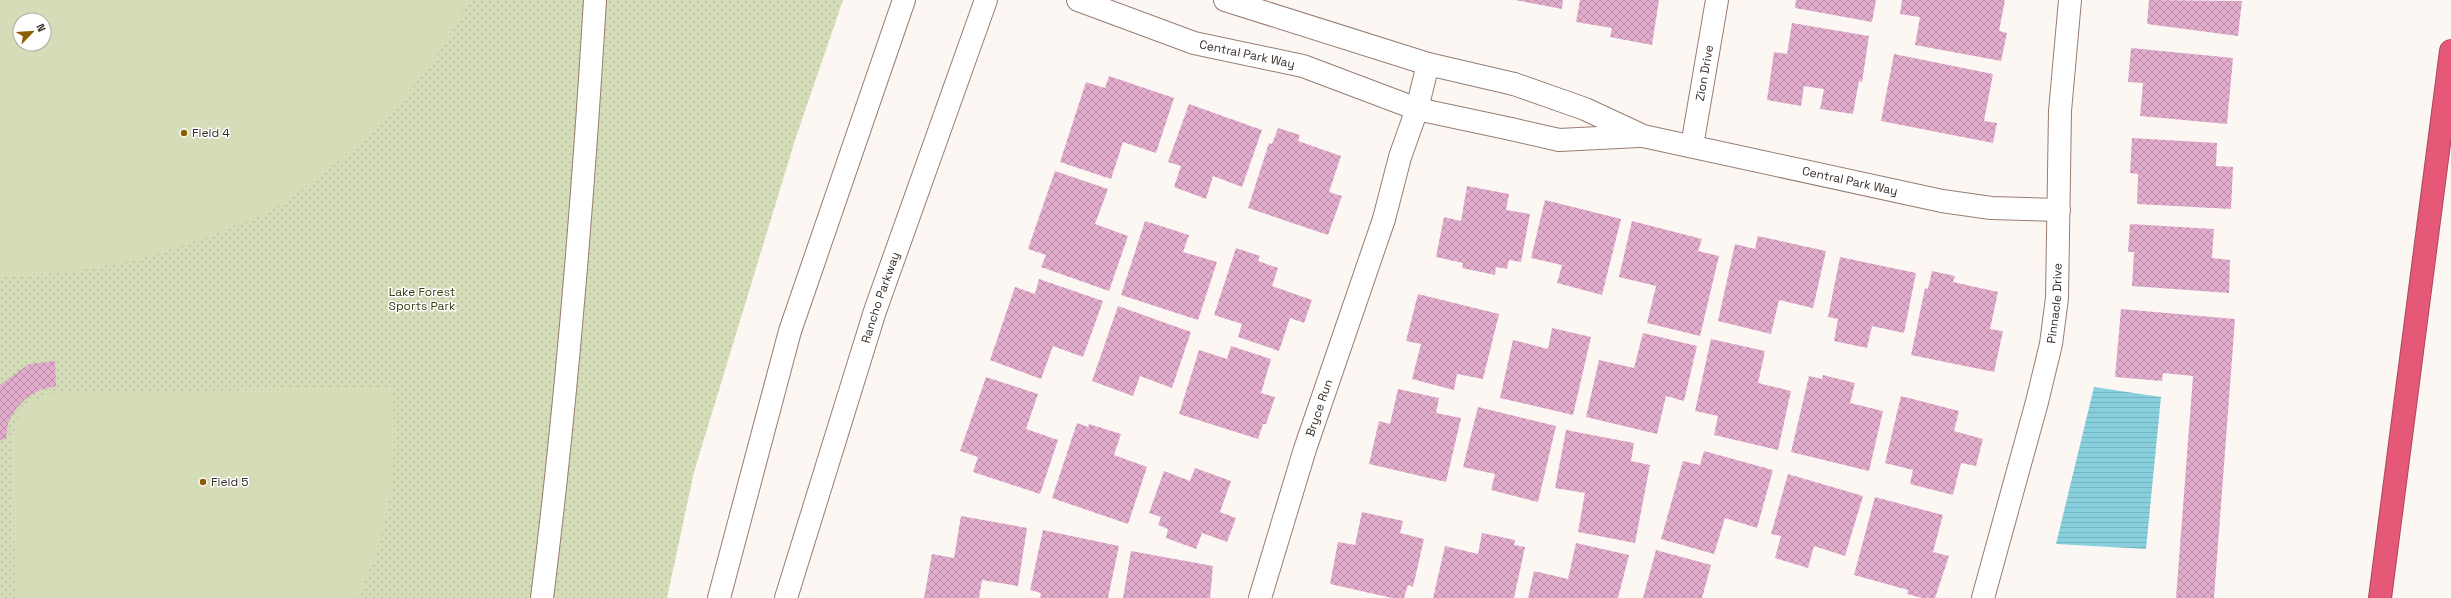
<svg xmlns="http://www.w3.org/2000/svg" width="2451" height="598" font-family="'Space Grotesk',sans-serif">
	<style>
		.grass { fill: url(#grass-dots); fill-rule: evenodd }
		.pitch { fill: #d4dcb8; fill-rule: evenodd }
		.water { fill: url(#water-rules) }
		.building { fill: url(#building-cross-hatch) }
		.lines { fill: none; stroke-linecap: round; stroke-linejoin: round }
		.service-casing { stroke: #977d70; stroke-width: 24 }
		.minor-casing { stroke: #977d70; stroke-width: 24 }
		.tertiary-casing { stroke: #977d70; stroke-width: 24 }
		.secondary-casing { stroke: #977d70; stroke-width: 24 }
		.motorway-casing { stroke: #a8495c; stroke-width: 24 }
		.service { stroke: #fff; stroke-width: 22 }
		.minor { stroke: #fff; stroke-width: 22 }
		.tertiary { stroke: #fff; stroke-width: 22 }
		.secondary { stroke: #fff; stroke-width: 22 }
		.motorway { stroke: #e55878; stroke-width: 22 }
		.poi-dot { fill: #8c5c03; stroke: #fff; stroke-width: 1.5 }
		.labels { text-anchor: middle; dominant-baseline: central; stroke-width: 3; stroke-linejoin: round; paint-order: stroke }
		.street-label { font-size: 12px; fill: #372c27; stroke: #fff }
		.poi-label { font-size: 12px; fill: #372c27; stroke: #fff; text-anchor: start }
		.park-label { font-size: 12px; fill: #393f15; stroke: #fff }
	</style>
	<defs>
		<pattern id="grass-dots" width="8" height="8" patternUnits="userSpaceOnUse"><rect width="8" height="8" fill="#d4dcb8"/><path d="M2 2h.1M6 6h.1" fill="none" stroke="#b7bd9e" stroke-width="1.8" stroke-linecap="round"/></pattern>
		<pattern id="water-rules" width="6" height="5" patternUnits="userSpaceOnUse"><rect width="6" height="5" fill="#88d0de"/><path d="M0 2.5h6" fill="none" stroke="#76b3be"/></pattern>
		<pattern id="building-cross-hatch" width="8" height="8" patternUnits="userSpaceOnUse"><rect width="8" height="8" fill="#e2adcd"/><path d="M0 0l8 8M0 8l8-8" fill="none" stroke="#b88da6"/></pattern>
	</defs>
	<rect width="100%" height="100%" fill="#fdf7f4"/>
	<path class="grass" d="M0,0H843L795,140L694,472L667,598H0ZM20,20H44V44H20Z"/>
	<g class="pitch">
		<path d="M0,0H469C431,83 346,165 268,212C257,218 243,222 232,227C160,258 79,277 0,275ZM20,20H44V44H20Z"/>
		<path d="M393,387C397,470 393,522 358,598H15L12,442C15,414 24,405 49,394Z"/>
	</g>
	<polygon class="water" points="2094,387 2161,397 2146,549 2056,544"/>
	<g class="building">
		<polygon points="1515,0 1563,0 1562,9"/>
		<polygon points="1580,0 1659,0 1652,45 1610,37 1612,28 1576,22"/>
		<polygon points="1796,0 1876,0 1872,22 1795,8"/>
		<polygon points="1902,0 2005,0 1999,31 2007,33 2001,61 1915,45 1920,17 1900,14"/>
		<polygon points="2149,0 2242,1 2238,36 2147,24"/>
		<polygon points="1792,23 1869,36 1862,82 1859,81 1853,114 1820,109 1824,89 1804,86 1801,106 1767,100 1774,52 1787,54"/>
		<polygon points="2131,48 2233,58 2227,124 2140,116 2143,83 2128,82"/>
		<polygon points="1894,54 1993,74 1984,121 1997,123 1993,143 1881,121"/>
		<polygon points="1109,76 1174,98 1156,153 1123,142 1111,179 1060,162 1086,82 1105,88"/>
		<polygon points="1189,104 1262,130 1242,187 1213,176 1206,199 1174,187 1181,166 1168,162"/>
		<polygon points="1278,128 1300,135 1298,141 1341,156 1329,192 1342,196 1328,235 1248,208 1269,143 1272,144"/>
		<polygon points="2132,138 2217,143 2216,166 2233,167 2231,209 2137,204 2138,174 2130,173"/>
		<polygon points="1055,171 1108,189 1095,224 1128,236 1109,291 1041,267 1046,255 1028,249"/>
		<polygon points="1467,186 1509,194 1506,210 1530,214 1521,262 1509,260 1507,269 1496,267 1495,275 1462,268 1463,263 1436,257 1444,217 1461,221"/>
		<polygon points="1545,200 1621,219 1602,295 1557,283 1562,265 1531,258"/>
		<polygon points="1145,221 1189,235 1183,252 1217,262 1198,320 1121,295"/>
		<polygon points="1632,221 1702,239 1698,251 1719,256 1700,336 1647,323 1656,286 1619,277"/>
		<polygon points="2130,224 2214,229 2212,258 2230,260 2229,293 2132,286 2134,252 2128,252"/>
		<polygon points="1758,236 1826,251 1813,308 1779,300 1771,334 1718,321 1735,244 1755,249"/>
		<polygon points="1236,248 1260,256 1258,261 1278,268 1272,286 1312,300 1304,323 1290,318 1279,351 1238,337 1242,324 1214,315"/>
		<polygon points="1840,257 1916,273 1904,333 1872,326 1867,348 1834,341 1838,319 1828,317"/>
		<polygon points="1932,271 1955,276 1953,282 1998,292 1990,329 2003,331 1994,372 1911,355 1925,288 1928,289"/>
		<polygon points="1039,279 1103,301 1083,357 1053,346 1041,379 990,360 1015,287 1035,294"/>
		<polygon points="1418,294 1499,314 1483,379 1457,374 1454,390 1412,379 1421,344 1406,341"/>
		<polygon points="1118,306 1191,332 1172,388 1140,376 1133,396 1092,381"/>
		<polygon points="2121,309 2235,319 2214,598 2176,598 2193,376 2163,373 2162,381 2115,377"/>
		<polygon points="1552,328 1591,337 1573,415 1500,398 1513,340 1548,349"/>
		<polygon points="1643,333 1697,346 1684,401 1666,396 1657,434 1586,417 1599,360 1634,368"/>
		<polygon points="1711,339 1765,351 1758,383 1791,391 1778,450 1714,435 1718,416 1695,411"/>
		<polygon points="1231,346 1271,359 1261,393 1275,397 1266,424 1263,424 1258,439 1179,414 1199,350 1227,359"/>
		<polygon points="55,361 56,386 40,390 25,399 16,409 8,423 6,439 0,440 0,385 29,364"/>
		<polygon points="1823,375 1855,383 1850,403 1883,411 1869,471 1791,452 1809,376 1822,379"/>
		<polygon points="986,377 1038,394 1026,429 1058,440 1040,494 973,472 978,457 960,451"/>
		<polygon points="1398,389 1439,398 1436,413 1461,418 1446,482 1369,464 1379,421 1390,424"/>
		<polygon points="1901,396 1959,411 1954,431 1983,439 1976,466 1961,463 1953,495 1910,484 1913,470 1885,463"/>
		<polygon points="1478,407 1556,426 1538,502 1491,490 1495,474 1463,467"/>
		<polygon points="1077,423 1088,427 1089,424 1121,434 1114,455 1147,467 1128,524 1052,498"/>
		<polygon points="1566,430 1634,443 1631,461 1650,465 1635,543 1578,532 1585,493 1555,488"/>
		<polygon points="1704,451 1773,470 1757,528 1725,518 1714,554 1661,539 1683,461 1700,465"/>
		<polygon points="1195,468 1231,481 1220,512 1236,518 1227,542 1202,533 1196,549 1166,538 1168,529 1158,525 1161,517 1149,513 1164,471 1190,481"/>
		<polygon points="1788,474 1863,496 1845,556 1814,546 1808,568 1775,558 1781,536 1771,534"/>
		<polygon points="1875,497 1943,515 1933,552 1949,556 1935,598 1922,598 1907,594 1908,590 1854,575"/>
		<polygon points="1362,512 1403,521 1400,533 1424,539 1413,587 1408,585 1404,598 1392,598 1330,584 1338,542 1355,545"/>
		<polygon points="961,516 1027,528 1018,586 982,580 979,598 924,598 932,554 954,558"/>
		<polygon points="1043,530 1119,546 1108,598 1040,598 1041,593 1030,590"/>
		<polygon points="1482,533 1515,540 1514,545 1525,547 1514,598 1433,598 1445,546 1478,554"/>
		<polygon points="1576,543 1629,555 1618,598 1528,598 1534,571 1568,579"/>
		<polygon points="1656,550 1711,565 1702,598 1643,598"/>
		<polygon points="1131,551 1213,566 1210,598 1123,598"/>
	</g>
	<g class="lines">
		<defs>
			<polyline id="service" points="1384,219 1400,157 1417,109"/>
			<g id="minor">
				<path id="s1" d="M1514,84L1585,109L1643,136L1942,201L1991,208L2059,210"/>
				<polyline points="1417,109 1428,64"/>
				<polyline points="1511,129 1559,140 1639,136"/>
				<path id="s2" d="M1692,146L1717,0"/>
				<path id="s3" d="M1260,598L1305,449L1384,219"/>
				<path id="s4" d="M1983,598L2037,402L2051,344L2057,298L2060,111L2070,0"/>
			</g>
			<g id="tertiary">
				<path id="s5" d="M1078,0L1194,43L1303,66L1417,109L1511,129"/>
				<polyline points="1225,0 1428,64 1514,84"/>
				<path d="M542,598C567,399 583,200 595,0"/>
			</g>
			<g id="secondary">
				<polyline points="719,598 790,331 904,0"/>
				<path id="s6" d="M786,598L875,311L986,0"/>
			</g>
			<polyline id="motorway" points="2380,598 2451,51"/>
		</defs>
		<use href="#service" class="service-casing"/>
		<use href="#minor" class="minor-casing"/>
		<use href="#tertiary" class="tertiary-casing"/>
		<use href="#secondary" class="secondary-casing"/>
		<use href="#motorway" class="motorway-casing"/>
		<use href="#service" class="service"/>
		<use href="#minor" class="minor"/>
		<use href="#tertiary" class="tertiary"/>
		<use href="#secondary" class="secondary"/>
		<use href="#motorway" class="motorway"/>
	</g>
	<g class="poi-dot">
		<circle cx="184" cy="133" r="4"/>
		<circle cx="203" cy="482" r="4"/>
	</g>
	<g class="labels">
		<g class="street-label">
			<text stroke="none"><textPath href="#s5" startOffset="178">Central Park Way</textPath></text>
			<text stroke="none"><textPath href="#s2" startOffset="74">Zion Drive</textPath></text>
			<text stroke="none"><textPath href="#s1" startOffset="351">Central Park Way</textPath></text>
			<text stroke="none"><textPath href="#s6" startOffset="315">Rancho Parkway</textPath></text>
			<text stroke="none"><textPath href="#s4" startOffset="304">Pinnacle Drive</textPath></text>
			<text stroke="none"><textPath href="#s3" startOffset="199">Bryce Run</textPath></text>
		</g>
		<g class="poi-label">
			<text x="192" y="133">Field 4</text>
			<text x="211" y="482">Field 5</text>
		</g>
		<g class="park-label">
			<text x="422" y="292">Lake Forest<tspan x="422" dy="14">Sports Park</tspan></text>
		</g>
	</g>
	<g transform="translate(32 32) rotate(65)"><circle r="19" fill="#ffffff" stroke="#afaba9"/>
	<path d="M0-3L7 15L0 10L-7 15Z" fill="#8c5c03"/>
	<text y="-6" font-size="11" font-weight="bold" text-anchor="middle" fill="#372c27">N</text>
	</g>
</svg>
